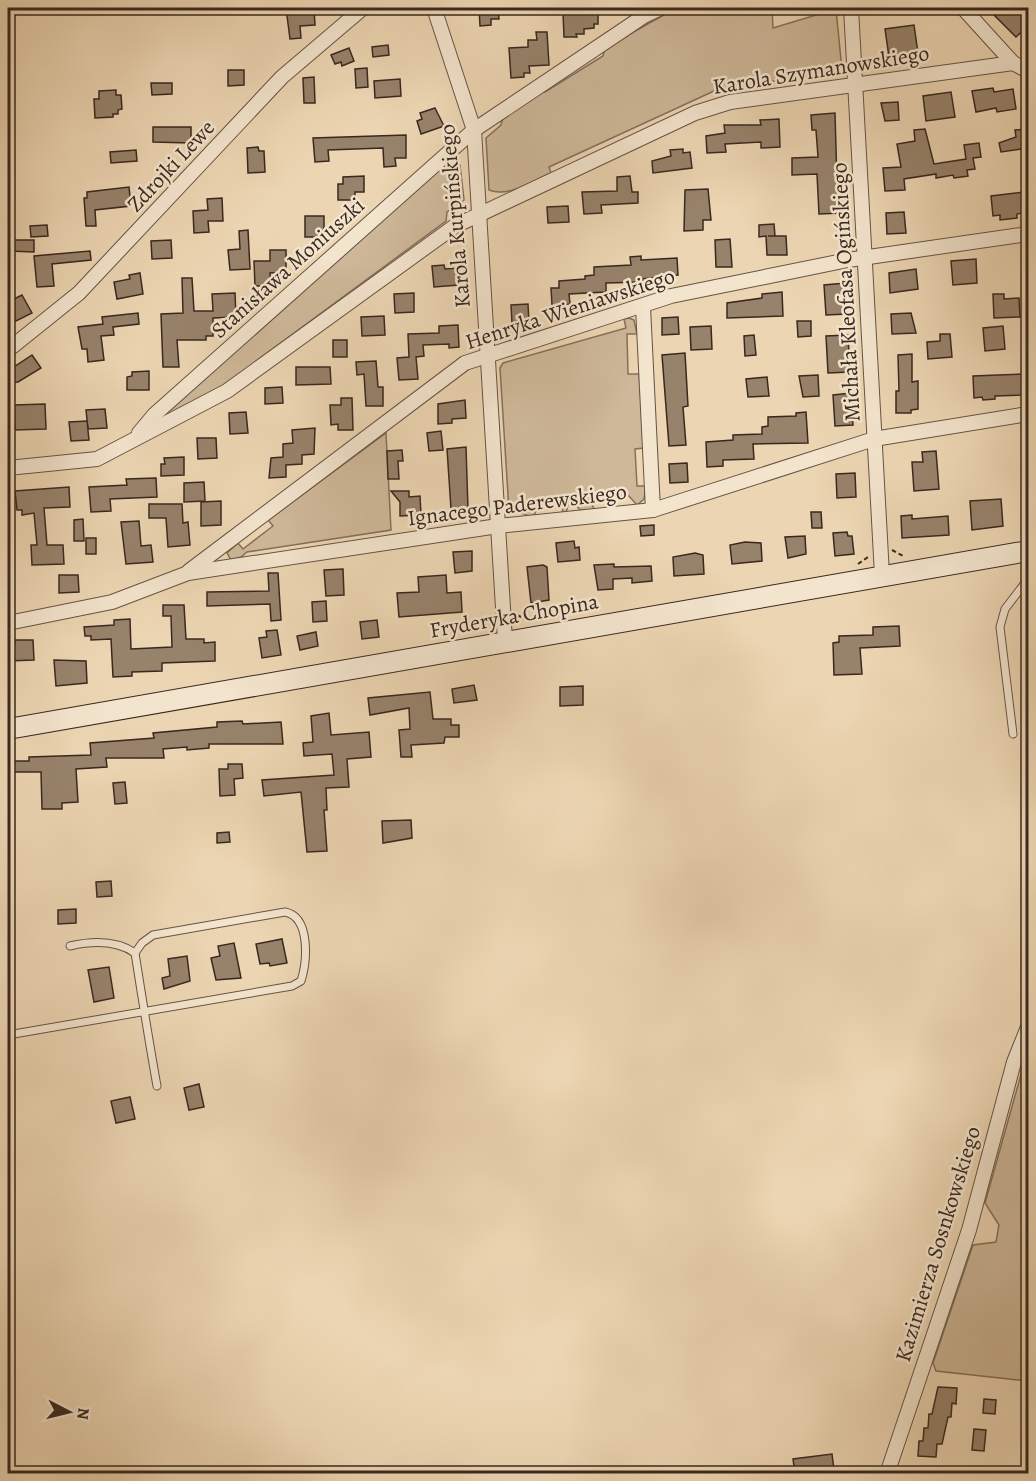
<svg xmlns="http://www.w3.org/2000/svg" width="1036" height="1481" font-family="Alegreya,serif">
	<style>
		.green { fill: #ceb899; stroke: #84705c; stroke-width: 1.5 }
		.building { fill: #97826b; stroke: #3a281f; stroke-width: 1.5 }
		.lines { fill: none; stroke-linecap: round; stroke-linejoin: round }
		.lane-casing { stroke: #665344; stroke-width: 9 }
		.street-casing { stroke: #665344; stroke-width: 16 }
		.secondary-casing { stroke: #3a281f; stroke-width: 22 }
		.path { stroke: #3a281f; stroke-width: 2; stroke-dasharray: 4.5 3; stroke-linecap: butt }
		.lane { stroke: #f3e4cd; stroke-width: 7 }
		.street { stroke: #f3e4cd; stroke-width: 14 }
		.secondary { stroke: #f3e4cd; stroke-width: 20 }
		.labels { text-anchor: middle; dominant-baseline: central; stroke-width: 5; stroke-linejoin: round; paint-order: stroke }
		.street-label { font-size: 22px; fill: #3a281f; stroke: #f3e4cd }
	</style>
	<rect width="100%" height="100%" fill="#ecd5b2"/>
	<filter id="stains"><feTurbulence type="fractalNoise" baseFrequency=".00333" numOctaves="4"/><feColorMatrix values="0 0 0 0 .2 0 0 0 0 .09 0 0 0 0 .02 0 0 0 .5 -.17"/></filter>
	<radialGradient id="worn" r=".72"><stop offset=".6" stop-color="#630" stop-opacity="0"/><stop offset="1" stop-color="#630" stop-opacity=".3"/></radialGradient>
	<g class="green">
		<path d="M676,8H772L773,28L836,9L842,70L714,91L549,167L551,173C532,181 508,198 489,190L486,138L501,125L503,117L539,92H545L603,56L605,48Z"/>
		<polygon points="445,165 460,165 464,200 447,212 446,221 221,387 160,419"/>
		<polygon points="629,318 634,320 637,334 627,334 628,374 639,374 644,448 635,449 637,486 646,486 644,499 637,505 628,495 589,500 595,510 580,510 573,501 569,501 566,513 562,513 564,505 537,508 534,516 530,518 525,514 509,511 500,368 503,363 626,328 624,319"/>
		<polygon points="386,433 391,530 247,552 241,557 231,560 227,553 238,543 243,549 273,526 268,520"/>
		<polygon points="1022,1071 1028,1071 1028,1381 936,1371 933,1363 973,1245 996,1242 999,1225 985,1203"/>
	</g>
	<g class="building">
		<polygon points="286,8 314,8 315,25 300,26 301,38 290,39"/>
		<polygon points="479,8 498,8 499,19 491,19 491,25 480,26"/>
		<polygon points="583,8 598,8 598,24 594,24 594,28 584,29 584,34 576,34 577,37 564,37 563,12 583,12"/>
		<polygon points="987,8 1029,8 1021,16 1029,25 1016,37"/>
		<polygon points="914,25 918,53 889,57 885,29"/>
		<polygon points="536,32 547,32 549,65 529,66 530,73 524,73 524,77 511,78 509,48 528,47 528,40 537,40"/>
		<polygon points="388,45 389,55 373,57 372,47"/>
		<polygon points="349,48 354,61 342,66 341,62 335,64 331,55"/>
		<polygon points="367,68 368,87 356,88 355,69"/>
		<polygon points="228,70 244,70 244,85 228,86"/>
		<polygon points="314,77 315,103 304,103 303,78"/>
		<polygon points="400,79 401,96 375,98 374,81"/>
		<polygon points="151,83 172,83 172,94 152,95"/>
		<polygon points="993,88 994,92 1013,89 1016,109 997,112 996,108 976,112 972,91"/>
		<polygon points="116,90 116,95 121,95 122,109 118,110 118,114 113,114 113,117 95,118 94,99 99,99 99,91"/>
		<polygon points="951,92 955,117 926,121 923,96"/>
		<polygon points="898,102 899,120 885,121 881,103"/>
		<polygon points="435,108 444,126 421,134 417,121 422,119 420,113"/>
		<polygon points="835,113 837,183 840,183 842,213 819,214 817,174 792,175 792,158 818,157 816,130 812,130 811,115"/>
		<polygon points="779,119 780,147 761,148 761,142 725,144 726,152 707,153 706,136 725,133 724,125 761,125 760,120"/>
		<polygon points="153,127 191,127 191,143 153,142"/>
		<polygon points="925,129 934,164 966,159 964,145 979,143 981,157 973,158 975,169 967,170 968,176 954,178 953,175 936,178 936,174 904,179 905,190 885,191 883,168 901,167 897,144 915,141 914,130"/>
		<polygon points="1026,129 1029,148 1001,152 999,143 1016,137 1015,130"/>
		<polygon points="406,135 406,158 395,158 396,166 384,167 383,148 328,150 329,161 315,162 313,138"/>
		<polygon points="258,147 259,151 264,151 265,172 248,173 247,148"/>
		<polygon points="683,149 683,153 690,152 692,168 653,173 652,161 671,156 670,150"/>
		<polygon points="136,150 137,161 111,163 110,152"/>
		<polygon points="364,176 364,192 355,192 355,200 338,200 338,184 343,184 343,177"/>
		<polygon points="630,176 632,192 638,192 638,203 601,205 602,213 584,214 582,192 617,191 617,177"/>
		<polygon points="129,187 131,206 95,210 96,226 86,226 84,198 87,198 87,192"/>
		<polygon points="708,189 711,220 703,220 703,230 684,231 685,190"/>
		<polygon points="1024,192 1027,212 1017,214 1017,218 1000,220 1000,215 993,216 991,196"/>
		<polygon points="222,198 223,221 208,221 209,232 194,233 193,211 208,210 207,199"/>
		<polygon points="568,206 569,222 548,223 547,207"/>
		<polygon points="904,212 906,233 887,234 886,213"/>
		<rect x="305" y="216" width="19" height="21"/>
		<polygon points="774,224 775,236 768,236 786,236 787,255 767,255 766,236 759,237 759,225"/>
		<polygon points="47,225 48,236 31,237 30,226"/>
		<polygon points="248,230 250,269 230,270 228,250 240,249 239,231"/>
		<polygon points="730,239 732,267 716,267 715,240"/>
		<polygon points="8,240 34,240 34,252 8,251"/>
		<polygon points="171,240 172,258 152,259 151,241"/>
		<polygon points="270,250 286,250 286,272 270,273 271,286 255,286 254,261 270,261"/>
		<polygon points="90,251 91,260 52,264 54,286 37,287 34,256"/>
		<polygon points="641,256 641,260 677,258 678,275 642,279 643,282 606,283 606,292 569,294 570,304 552,305 551,288 559,288 559,281 585,279 585,276 594,275 594,267 631,265 630,257"/>
		<polygon points="976,259 977,283 953,285 951,261"/>
		<polygon points="444,265 445,269 458,268 459,285 434,287 432,266"/>
		<polygon points="916,269 918,289 890,293 889,273"/>
		<polygon points="140,273 143,294 117,299 114,282 130,279 129,275"/>
		<polygon points="182,278 192,278 194,311 213,311 212,294 235,293 236,317 213,318 213,336 206,336 206,340 177,340 179,367 163,367 161,314 183,313"/>
		<polygon points="845,283 847,314 826,315 824,285"/>
		<polygon points="782,292 783,316 727,318 727,303 762,298 762,294"/>
		<polygon points="414,293 414,312 395,313 394,294"/>
		<polygon points="993,294 1004,294 1004,299 1019,298 1020,317 994,318"/>
		<polygon points="22,295 32,313 14,322 8,302"/>
		<polygon points="528,304 529,323 512,324 511,305"/>
		<polygon points="138,313 139,324 113,327 114,335 101,336 104,360 88,362 87,349 82,349 78,327 103,324 102,317"/>
		<polygon points="911,313 916,333 892,334 891,314"/>
		<polygon points="384,316 385,335 362,336 361,317"/>
		<polygon points="678,317 679,334 662,335 662,318"/>
		<polygon points="797,321 811,321 811,336 798,337"/>
		<polygon points="458,325 459,347 449,348 449,344 423,345 424,356 416,357 418,379 399,380 397,358 409,357 408,334 439,333 439,326"/>
		<polygon points="711,326 712,349 691,350 690,327"/>
		<polygon points="1003,326 1005,349 985,351 983,328"/>
		<polygon points="940,334 950,334 952,357 928,359 927,342 940,341"/>
		<polygon points="754,335 756,355 745,356 744,336"/>
		<polygon points="848,335 850,372 828,373 826,336"/>
		<rect x="333" y="340" width="14" height="17"/>
		<polygon points="685,353 688,406 683,407 686,445 669,446 662,355"/>
		<polygon points="912,354 912,382 918,381 918,409 911,410 911,413 896,413 896,391 899,391 898,355"/>
		<polygon points="32,355 41,368 18,382 8,383 8,371"/>
		<polygon points="376,361 378,387 383,387 383,406 366,406 364,374 357,375 356,362"/>
		<polygon points="296,367 330,367 331,384 296,385"/>
		<polygon points="149,371 149,390 127,390 127,377 132,376 132,372"/>
		<polygon points="1024,374 1025,395 995,396 995,399 983,400 982,397 974,398 973,376"/>
		<polygon points="818,375 819,396 803,397 799,376"/>
		<polygon points="767,377 769,396 748,397 746,379"/>
		<polygon points="282,387 283,403 265,404 265,388"/>
		<polygon points="851,393 853,425 835,426 833,395"/>
		<polygon points="341,398 352,398 353,430 338,430 338,424 331,425 330,405 341,405"/>
		<polygon points="465,400 466,418 452,419 452,423 438,424 438,404"/>
		<polygon points="45,404 46,429 15,430 14,405"/>
		<polygon points="105,409 107,428 88,429 86,410"/>
		<polygon points="246,412 248,433 230,434 229,413"/>
		<polygon points="806,412 808,443 753,444 754,459 723,460 723,466 707,467 706,442 733,440 733,435 762,434 762,427 768,426 768,417 796,416 796,413"/>
		<polygon points="87,421 89,440 71,441 69,422"/>
		<polygon points="315,428 314,454 302,455 302,464 286,465 286,477 269,478 271,458 283,457 283,444 293,443 292,430"/>
		<polygon points="441,431 443,450 429,451 427,433"/>
		<polygon points="197,438 216,438 217,458 198,459"/>
		<polygon points="466,447 468,509 451,509 447,449"/>
		<polygon points="402,450 403,461 398,461 399,479 388,479 387,451"/>
		<polygon points="936,451 939,489 914,491 912,462 923,462 922,452"/>
		<polygon points="184,457 184,475 161,476 161,464 165,464 164,458"/>
		<polygon points="687,463 688,482 670,483 669,464"/>
		<polygon points="855,473 856,497 837,498 836,474"/>
		<polygon points="156,478 157,497 110,499 111,511 91,512 89,487 127,485 126,479"/>
		<polygon points="204,482 205,501 184,502 184,483"/>
		<polygon points="69,487 70,507 44,508 47,545 63,545 64,564 32,565 31,545 37,545 34,513 22,515 22,510 17,510 15,491"/>
		<polygon points="391,491 409,491 409,497 420,496 421,515 400,516 400,502"/>
		<polygon points="1001,499 1003,526 972,530 970,501"/>
		<polygon points="221,501 221,525 201,526 201,502"/>
		<polygon points="149,504 182,504 183,523 188,522 190,545 168,547 166,518 149,518"/>
		<polygon points="811,512 821,512 822,528 812,528"/>
		<polygon points="912,515 912,519 948,516 949,535 902,538 901,516"/>
		<polygon points="83,519 84,541 74,541 74,520"/>
		<polygon points="139,521 141,546 151,545 153,562 126,564 121,522"/>
		<polygon points="654,525 654,535 641,536 640,526"/>
		<polygon points="847,532 848,536 852,536 854,554 835,556 833,533"/>
		<polygon points="805,536 806,554 788,558 785,537"/>
		<rect x="86" y="538" width="10" height="16"/>
		<polygon points="574,541 575,548 579,547 580,560 558,562 556,543"/>
		<polygon points="745,542 761,543 762,561 732,564 730,545"/>
		<polygon points="472,551 472,571 455,573 453,552"/>
		<polygon points="695,553 703,555 704,574 674,576 673,557"/>
		<polygon points="614,564 614,567 651,566 652,581 632,583 632,578 613,579 613,589 598,590 594,565"/>
		<polygon points="543,565 547,567 549,600 531,603 527,567"/>
		<polygon points="343,569 344,595 326,596 324,570"/>
		<polygon points="268,573 278,573 281,620 271,621 270,604 207,606 207,592 269,591"/>
		<polygon points="59,575 78,575 79,592 59,593"/>
		<polygon points="446,575 447,593 461,592 462,612 399,617 397,593 419,592 418,577"/>
		<polygon points="326,601 327,621 313,622 312,602"/>
		<polygon points="163,605 184,605 186,639 204,639 204,643 215,642 215,661 162,663 162,671 132,672 132,676 113,677 111,639 91,640 91,636 85,636 84,627 114,625 114,620 130,619 131,649 172,647 171,616 163,616"/>
		<polygon points="377,620 379,637 362,639 360,622"/>
		<polygon points="899,626 900,646 860,648 862,674 834,675 833,643 839,642 839,636 873,635 873,627"/>
		<polygon points="277,630 281,655 262,658 259,638 267,637 266,631"/>
		<polygon points="316,632 318,646 300,650 297,636"/>
		<polygon points="15,640 33,640 34,660 8,661 8,643 15,643"/>
		<polygon points="54,660 86,661 87,683 56,686"/>
		<polygon points="474,685 477,700 454,703 452,689"/>
		<polygon points="583,686 583,705 560,706 560,687"/>
		<polygon points="430,692 433,719 451,719 451,725 459,725 459,737 445,737 444,743 411,745 412,757 401,757 399,730 410,729 409,708 370,715 368,698"/>
		<polygon points="329,713 331,735 369,732 371,757 347,759 349,787 326,788 327,810 324,810 327,851 307,852 301,792 264,796 262,780 334,775 332,754 304,756 303,743 313,742 311,716"/>
		<polygon points="242,721 243,724 281,722 283,744 209,744 209,748 187,750 187,747 163,749 164,758 106,758 107,767 76,769 78,802 62,803 62,809 42,809 41,772 8,772 8,761 29,761 29,757 91,755 90,743 154,738 153,733 217,727 217,722"/>
		<polygon points="228,764 242,764 243,778 234,779 235,795 220,796 219,769 228,769"/>
		<polygon points="125,782 127,803 115,804 113,783"/>
		<polygon points="411,820 412,838 383,843 382,821"/>
		<polygon points="229,832 230,842 217,843 217,833"/>
		<polygon points="111,881 112,896 97,897 96,882"/>
		<polygon points="76,909 76,923 58,924 58,910"/>
		<polygon points="282,939 287,963 270,966 269,963 260,964 256,944"/>
		<polygon points="234,943 241,978 216,980 211,958 220,956 218,946"/>
		<polygon points="187,956 190,981 164,989 162,978 170,976 168,959"/>
		<polygon points="109,967 114,998 94,1002 88,970"/>
		<polygon points="199,1084 204,1107 189,1110 184,1088"/>
		<polygon points="130,1097 135,1119 116,1123 111,1101"/>
		<polygon points="938,1387 957,1388 956,1404 952,1403 951,1417 948,1417 942,1444 937,1444 936,1457 918,1456 919,1441 923,1441 924,1428 928,1428 929,1414 932,1414"/>
		<polygon points="984,1399 996,1400 995,1414 983,1413"/>
		<polygon points="974,1429 986,1430 984,1451 972,1450"/>
		<polygon points="832,1454 834,1470 825,1473 795,1473 793,1459"/>
	</g>
	<g class="lines">
		<defs>
			<g id="lane">
				<polyline points="1013,734 1000,627 1005,609 1028,579"/>
				<path d="M70,946C92,941 116,940 135,953"/>
				<path d="M8,1035L292,986L301,981C307,962 311,917 285,912L153,935L142,943L135,953C142,997 149,1042 157,1086"/>
			</g>
			<g id="street">
				<polyline points="434,8 474,130 505,641"/>
				<polyline points="851,8 882,575"/>
				<polyline points="963,8 1013,63"/>
				<polyline points="643,307 653,510"/>
				<polyline points="8,350 79,293 282,77 363,8"/>
				<polyline points="139,433 154,415 474,130 644,16 661,8"/>
				<polyline points="8,468 97,459 227,391 455,226 695,113 730,102 1013,63 1028,71"/>
				<polyline points="189,571 465,363 671,296 848,260 1028,234"/>
				<polyline points="8,623 112,602 188,573 498,526 653,510 874,439 1028,414"/>
				<polyline points="887,1474 969,1230 1014,1062 1028,1027"/>
			</g>
			<polyline id="secondary" points="8,729 1028,551"/>
		</defs>
		<use href="#lane" class="lane-casing"/>
		<use href="#street" class="street-casing"/>
		<use href="#secondary" class="secondary-casing"/>
		<g class="path">
			<polyline points="892,550 903,556"/>
			<polyline points="858,564 868,557"/>
			<polyline points="517,615 531,622"/>
			<polyline points="471,631 482,628 491,615"/>
		</g>
		<use href="#lane" class="lane"/>
		<use href="#street" class="street"/>
		<use href="#secondary" class="secondary"/>
	</g>
	<g class="labels">
		<g class="street-label">
			<text transform="translate(821 70) rotate(-9)">Karola Szymanowskiego</text>
			<text transform="translate(171 166) rotate(-47)">Zdrojki Lewe</text>
			<text transform="translate(455 216) rotate(-95)">Karola Kurpińskiego</text>
			<text transform="translate(288 268) rotate(-42)">Stanisława Moniuszki</text>
			<text transform="translate(846 292) rotate(-93)">Michała Kleofasa Ogińskiego</text>
			<text transform="translate(570 309) rotate(-18)">Henryka Wieniawskiego</text>
			<text transform="translate(517 505) rotate(-7)">Ignacego Paderewskiego</text>
			<text transform="translate(514 616) rotate(-10)">Fryderyka Chopina</text>
			<text transform="translate(938 1244) rotate(-73)">Kazimierza Sosnkowskiego</text>
		</g>
	</g>
	<rect width="1036" height="1481" fill="none" stroke="#ecd5b2" stroke-width="30"/>
	<rect x="9" y="9" width="1018" height="1463" fill="none" stroke="#3a281f" stroke-width="3"/>
	<rect x="15" y="15" width="1006" height="1451" fill="none" stroke="#3a281f" stroke-width="1.5"/>
	<g transform="translate(69 1412) rotate(97)" stroke="#f3e4cd" stroke-width="4.5" paint-order="stroke">
	<path d="M0-4.5L10 22L0 15L-10 22Z" fill="#3a281f"/>
	<text y="-9" font-size="16" font-weight="bold" text-anchor="middle" fill="#3a281f">N</text>
	</g>
	<rect width="100%" height="100%" filter="url(#stains)"/>
	<rect width="100%" height="100%" fill="url(#worn)"/>
</svg>
